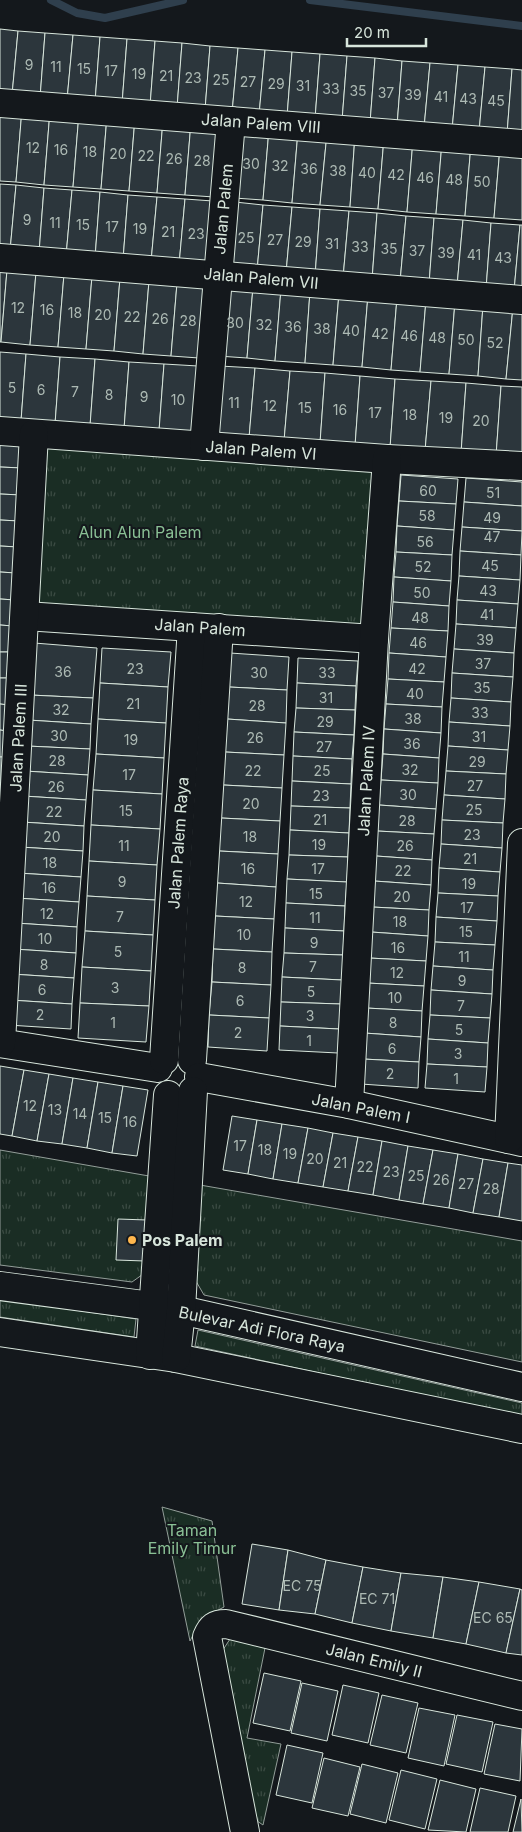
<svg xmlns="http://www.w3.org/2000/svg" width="522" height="1832" font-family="Inter,sans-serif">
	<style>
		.grass { fill: url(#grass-tufts); stroke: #939e99 }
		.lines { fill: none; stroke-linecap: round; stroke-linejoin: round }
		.stream { stroke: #2f3f4d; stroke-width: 8 }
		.building { fill: #2c363c; stroke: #d8e6dc }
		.minor-casing { stroke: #d8e6dc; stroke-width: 30 }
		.minor { stroke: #14181c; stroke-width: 28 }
		.poi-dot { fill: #ffb74d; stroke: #14181c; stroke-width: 2 }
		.labels { text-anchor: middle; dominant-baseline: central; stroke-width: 4; stroke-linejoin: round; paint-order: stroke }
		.number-label { font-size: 14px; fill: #adbab4 }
		.street-label { font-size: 16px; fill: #d8e6dc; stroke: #14181c }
		.park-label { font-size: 16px; fill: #8ac095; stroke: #14181c }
		.poi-label { font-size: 16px; font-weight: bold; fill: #d8e6dc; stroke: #14181c; text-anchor: start }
	</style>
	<defs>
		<pattern id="grass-tufts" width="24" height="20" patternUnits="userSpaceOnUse" patternTransform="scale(1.25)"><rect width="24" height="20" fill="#1a2d24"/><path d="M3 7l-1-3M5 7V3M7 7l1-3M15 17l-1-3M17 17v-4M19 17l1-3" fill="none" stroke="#3b4b43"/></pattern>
	</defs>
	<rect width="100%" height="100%" fill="#14181c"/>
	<g class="grass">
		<polygon points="45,444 377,465 366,629 35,608"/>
		<polygon points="0,1150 149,1176 146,1272 132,1282 0,1265"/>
		<polygon points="200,1185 522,1241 522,1362 204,1295 193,1276"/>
		<polygon points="0,1299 136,1319 134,1337 0,1317"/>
		<polygon points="198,1330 522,1403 522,1417 195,1346"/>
		<polygon points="162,1507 212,1521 224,1607 201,1619 190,1641"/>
		<polygon points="230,1639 265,1648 247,1738 281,1744 263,1825 247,1814 219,1656"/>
	</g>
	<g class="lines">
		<g class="stream">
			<polyline points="51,0 77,13 105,18 183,0"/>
			<polyline points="310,0 522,26"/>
		</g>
	</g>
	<g class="building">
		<polygon points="0,29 18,31 12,95 0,94"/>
		<polygon points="18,31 45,33 40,98 12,95"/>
		<polygon points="45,33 73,35 67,100 40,98"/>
		<polygon points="73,35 100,37 95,102 67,100"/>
		<polygon points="100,37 127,39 122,104 95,102"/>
		<polygon points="127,39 155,41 150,106 122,104"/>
		<polygon points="155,41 182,43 177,108 150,106"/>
		<polygon points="182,43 210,46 205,110 177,108"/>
		<polygon points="210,46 238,48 232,113 205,110"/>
		<polygon points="238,48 265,50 259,115 232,113"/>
		<polygon points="265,50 292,52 287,117 259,115"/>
		<polygon points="292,52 320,54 315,119 287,117"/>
		<polygon points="320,54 347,56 342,121 315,119"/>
		<polygon points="347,56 375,58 370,123 342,121"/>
		<polygon points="375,58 402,61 397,126 370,123"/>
		<polygon points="402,61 430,63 424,128 397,126"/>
		<polygon points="430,63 458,65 452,130 424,128"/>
		<polygon points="458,65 485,67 479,132 452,130"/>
		<polygon points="485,67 512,69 507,134 479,132"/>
		<polygon points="512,69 522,70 522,135 507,134"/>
		<polygon points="0,107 22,109 16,182 0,181"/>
		<polygon points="22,109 50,111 44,185 16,182"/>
		<polygon points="50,111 79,113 73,187 44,185"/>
		<polygon points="79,113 107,116 101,189 73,187"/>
		<polygon points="107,116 135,118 129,191 101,189"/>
		<polygon points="135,118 163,120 157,193 129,191"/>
		<polygon points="163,120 191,122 185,195 157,193"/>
		<polygon points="191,122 220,125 214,197 185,195"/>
		<polygon points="240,127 269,129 263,200 234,198"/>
		<polygon points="269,129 298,131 292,203 263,200"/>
		<polygon points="298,131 327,133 320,205 292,203"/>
		<polygon points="327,133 355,135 350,207 320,205"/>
		<polygon points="355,135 384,138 378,209 350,207"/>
		<polygon points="384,138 413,140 407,212 378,209"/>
		<polygon points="413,140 442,142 436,214 407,212"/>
		<polygon points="442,142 471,144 465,216 436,214"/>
		<polygon points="471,144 500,147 494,218 465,216"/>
		<polygon points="500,147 522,148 522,220 494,218"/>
		<polygon points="0,184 16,185 10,251 0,250"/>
		<polygon points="16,185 44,188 39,253 10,251"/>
		<polygon points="44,188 72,190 66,256 39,253"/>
		<polygon points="72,190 100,192 95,258 66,256"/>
		<polygon points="100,192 128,195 123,260 95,258"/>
		<polygon points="128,195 157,197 151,262 123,260"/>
		<polygon points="157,197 185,199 179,265 151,262"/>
		<polygon points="185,199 213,201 207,267 179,265"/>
		<polygon points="235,202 263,205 257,271 229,269"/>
		<polygon points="263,205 292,207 286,273 257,271"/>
		<polygon points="292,207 320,209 315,276 286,273"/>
		<polygon points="320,209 349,211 343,278 315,276"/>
		<polygon points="349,211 377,213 372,280 343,278"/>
		<polygon points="377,213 406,216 400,282 372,280"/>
		<polygon points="406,216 434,218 429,284 400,282"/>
		<polygon points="434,218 463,220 457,286 429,284"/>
		<polygon points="463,220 491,223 486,289 457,286"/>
		<polygon points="491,223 520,225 514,291 486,289"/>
		<polygon points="520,225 522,225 522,292 514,291"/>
		<polygon points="0,269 7,270 1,342 0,342"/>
		<polygon points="7,270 36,272 30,345 1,342"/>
		<polygon points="36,272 64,274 58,347 30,345"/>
		<polygon points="64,274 92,276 86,349 58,347"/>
		<polygon points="92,276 120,278 114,351 86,349"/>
		<polygon points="120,278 149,281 143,354 114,351"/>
		<polygon points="149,281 177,283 171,356 143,354"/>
		<polygon points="177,283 205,285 199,358 171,356"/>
		<polygon points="224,284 253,287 247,358 218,356"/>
		<polygon points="253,287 281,289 275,361 247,358"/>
		<polygon points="281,289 310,291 305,363 275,361"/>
		<polygon points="310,291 339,293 333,365 305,363"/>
		<polygon points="339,293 368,295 362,367 333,365"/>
		<polygon points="368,295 397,298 391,370 362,367"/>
		<polygon points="397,298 426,300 420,372 391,370"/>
		<polygon points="426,300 455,302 449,374 420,372"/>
		<polygon points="455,302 483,305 478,376 449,374"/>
		<polygon points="483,305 513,307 506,379 478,376"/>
		<polygon points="513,307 522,308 522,380 506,379"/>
		<polygon points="0,352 26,354 21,421 0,420"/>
		<polygon points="26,354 60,357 55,424 21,421"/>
		<polygon points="60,357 95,359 90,426 55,424"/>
		<polygon points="95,359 129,362 124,429 90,426"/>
		<polygon points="129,362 164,364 159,431 124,429"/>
		<polygon points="164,364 198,366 193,434 159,431"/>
		<polygon points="220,366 255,368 249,438 214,436"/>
		<polygon points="255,368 290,371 284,441 249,438"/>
		<polygon points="290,371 325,373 320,443 284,441"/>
		<polygon points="325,373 360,376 355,446 320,443"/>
		<polygon points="360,376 395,379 390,448 355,446"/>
		<polygon points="395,379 431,381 425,451 390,448"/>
		<polygon points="431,381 466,383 461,453 425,451"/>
		<polygon points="466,383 501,386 496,456 461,453"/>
		<polygon points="501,386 522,387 522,458 496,456"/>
		<polygon points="0,441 24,442 22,468 0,467"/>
		<polygon points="0,467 22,468 21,495 0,494"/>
		<polygon points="401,475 458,479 456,504 399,501"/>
		<polygon points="466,478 522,482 522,506 464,502"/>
		<polygon points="0,494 21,495 19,521 0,520"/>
		<polygon points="399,501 456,504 454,530 397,526"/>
		<polygon points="464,502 522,506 522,531 462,527"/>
		<polygon points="0,520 19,521 18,547 0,546"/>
		<polygon points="397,526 454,530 452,555 396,552"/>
		<polygon points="462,527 522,531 521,555 460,551"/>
		<polygon points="0,546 18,547 16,573 0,572"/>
		<polygon points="460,551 521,555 520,580 459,576"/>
		<polygon points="396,552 452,555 451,581 394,577"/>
		<polygon points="0,572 16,573 15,600 0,599"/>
		<polygon points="459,576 520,580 518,604 457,600"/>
		<polygon points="394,577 451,581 449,606 393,602"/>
		<polygon points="0,599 15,600 13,626 0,625"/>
		<polygon points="457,600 518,604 516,628 456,624"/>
		<polygon points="393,602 449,606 448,631 391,628"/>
		<polygon points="456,624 516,628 514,653 454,649"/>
		<polygon points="0,625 13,626 12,652 0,652"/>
		<polygon points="391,628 448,631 446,657 389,653"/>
		<polygon points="34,643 97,648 93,698 30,695"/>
		<polygon points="102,648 171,652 168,687 100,683"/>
		<polygon points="454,649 514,653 513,677 452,673"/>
		<polygon points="0,652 12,652 10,678 0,678"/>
		<polygon points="230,653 289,657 287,690 229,687"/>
		<polygon points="389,653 446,657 444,682 388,679"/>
		<polygon points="298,658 358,661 356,686 297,683"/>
		<polygon points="452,673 513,677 511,702 451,698"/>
		<polygon points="0,678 10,678 9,705 0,704"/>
		<polygon points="388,679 444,682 442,707 386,704"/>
		<polygon points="100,683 168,687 166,723 98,719"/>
		<polygon points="297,683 356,686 355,710 296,708"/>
		<polygon points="229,687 287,690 286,723 227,719"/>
		<polygon points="30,695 93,698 91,724 28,720"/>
		<polygon points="451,698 511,702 510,726 449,722"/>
		<polygon points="0,704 9,705 7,731 0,730"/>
		<polygon points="386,704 442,707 441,733 384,729"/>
		<polygon points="296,708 355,710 354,735 294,732"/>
		<polygon points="98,719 166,723 164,758 96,754"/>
		<polygon points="227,719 286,723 284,755 225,752"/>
		<polygon points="28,720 91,724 90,749 27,746"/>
		<polygon points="449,722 510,726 508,750 448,746"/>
		<polygon points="384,729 441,733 439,758 383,754"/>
		<polygon points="0,730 7,731 6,757 0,757"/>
		<polygon points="294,732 354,735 352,759 293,756"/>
		<polygon points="27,746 90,749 88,775 25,771"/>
		<polygon points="448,746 508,750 506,774 446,771"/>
		<polygon points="225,752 284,755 282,788 223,785"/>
		<polygon points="96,754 164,758 162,794 93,790"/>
		<polygon points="383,754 439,758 438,783 381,780"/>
		<polygon points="293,756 352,759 351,784 292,781"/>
		<polygon points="0,757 6,757 5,783 0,783"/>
		<polygon points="25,771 88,775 86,800 23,796"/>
		<polygon points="446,771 506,774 505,799 444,795"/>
		<polygon points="381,780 438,783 436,809 379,805"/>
		<polygon points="292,781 351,784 350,808 291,806"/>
		<polygon points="223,785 282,788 280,821 221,818"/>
		<polygon points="93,790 162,794 160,829 91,825"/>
		<polygon points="444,795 505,799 503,823 442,820"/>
		<polygon points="23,796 86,800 84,826 22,822"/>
		<polygon points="379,805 436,809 434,834 377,831"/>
		<polygon points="291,806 350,808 349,833 290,830"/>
		<polygon points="221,818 280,821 278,854 219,851"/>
		<polygon points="442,820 503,823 502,848 441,844"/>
		<polygon points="22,822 84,826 83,851 20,847"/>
		<polygon points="91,825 160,829 157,865 89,861"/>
		<polygon points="290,830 349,833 348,857 289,855"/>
		<polygon points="377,831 434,834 432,860 376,856"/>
		<polygon points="441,844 502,848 500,872 439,868"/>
		<polygon points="20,847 83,851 81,877 18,873"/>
		<polygon points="219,851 278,854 276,887 217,883"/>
		<polygon points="289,855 348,857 347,882 287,879"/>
		<polygon points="376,856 432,860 431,885 374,881"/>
		<polygon points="89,861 157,865 155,900 87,896"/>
		<polygon points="439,868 500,872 498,896 438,893"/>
		<polygon points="18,873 81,877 79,902 16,898"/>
		<polygon points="287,879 347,882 345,906 286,903"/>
		<polygon points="374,881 431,885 429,910 372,907"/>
		<polygon points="217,883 276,887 274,919 215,916"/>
		<polygon points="438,893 498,896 497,921 436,917"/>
		<polygon points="87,896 155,900 153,935 85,931"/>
		<polygon points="16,898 79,902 77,927 15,923"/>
		<polygon points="286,903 345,906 344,931 285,928"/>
		<polygon points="372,907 429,910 428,936 371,932"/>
		<polygon points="215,916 274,919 272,952 213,949"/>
		<polygon points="436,917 497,921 495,945 435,942"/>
		<polygon points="15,923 77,927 76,953 13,949"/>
		<polygon points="285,928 344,931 343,955 284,953"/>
		<polygon points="85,931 153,935 151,971 82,967"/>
		<polygon points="371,932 428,936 426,961 369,958"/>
		<polygon points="435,942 495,945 493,970 433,966"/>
		<polygon points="13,949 76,953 74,978 11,974"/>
		<polygon points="213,949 272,952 271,985 212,982"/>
		<polygon points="284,953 343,955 342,980 282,977"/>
		<polygon points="369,958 426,961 424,986 367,983"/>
		<polygon points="433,966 493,970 492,994 431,990"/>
		<polygon points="82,967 151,971 149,1006 80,1003"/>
		<polygon points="11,974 74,978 72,1004 10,1000"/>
		<polygon points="282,977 342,980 341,1004 281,1002"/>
		<polygon points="212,982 271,985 269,1018 209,1015"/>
		<polygon points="367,983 424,986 422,1011 366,1008"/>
		<polygon points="431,990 492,994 490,1018 430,1015"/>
		<polygon points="10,1000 72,1004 71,1029 8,1025"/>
		<polygon points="281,1002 341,1004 339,1029 280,1026"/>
		<polygon points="80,1003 149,1006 146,1042 78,1038"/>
		<polygon points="366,1008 422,1011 421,1037 364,1033"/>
		<polygon points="209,1015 269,1018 267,1051 208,1047"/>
		<polygon points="430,1015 490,1018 488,1043 428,1039"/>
		<polygon points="280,1026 339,1029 338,1053 279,1050"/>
		<polygon points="364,1033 421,1037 419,1062 363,1059"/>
		<polygon points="428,1039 488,1043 487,1067 427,1064"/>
		<polygon points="363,1059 419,1062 418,1088 361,1084"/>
		<polygon points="427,1064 487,1067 485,1092 425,1088"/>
		<polygon points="0,1066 24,1070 12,1136 0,1134"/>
		<polygon points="24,1070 49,1074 37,1141 12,1136"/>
		<polygon points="49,1074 73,1078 62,1144 37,1141"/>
		<polygon points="73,1078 98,1082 87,1148 62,1144"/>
		<polygon points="98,1082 123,1086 112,1153 87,1148"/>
		<polygon points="123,1086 148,1090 137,1156 112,1153"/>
		<polygon points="232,1116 257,1120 248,1174 223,1170"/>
		<polygon points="257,1120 282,1124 273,1179 248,1174"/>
		<polygon points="282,1124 308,1128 298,1183 273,1179"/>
		<polygon points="308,1128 333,1133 323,1187 298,1183"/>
		<polygon points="333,1133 358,1137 348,1191 323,1187"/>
		<polygon points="358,1137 382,1141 373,1195 348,1191"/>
		<polygon points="382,1141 408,1146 399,1200 373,1195"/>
		<polygon points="408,1146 433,1150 423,1204 399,1200"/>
		<polygon points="433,1150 458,1154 449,1208 423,1204"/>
		<polygon points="458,1154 483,1159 473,1213 449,1208"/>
		<polygon points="483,1159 508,1163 499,1217 473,1213"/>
		<polygon points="508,1163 522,1165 522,1221 499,1217"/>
		<polygon points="118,1219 147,1220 145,1261 116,1260"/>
		<polygon points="252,1544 288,1550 279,1610 242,1604"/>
		<polygon points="288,1550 326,1560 315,1614 279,1610"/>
		<polygon points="326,1560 363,1567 352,1623 315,1614"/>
		<polygon points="363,1567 401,1573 391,1631 352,1623"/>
		<polygon points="401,1573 443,1577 433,1638 391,1631"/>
		<polygon points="443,1577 479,1582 466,1644 433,1638"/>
		<polygon points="479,1582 520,1589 506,1653 466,1644"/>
		<polygon points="520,1589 522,1590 522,1655 506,1653"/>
		<polygon points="264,1673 301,1681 290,1731 253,1723"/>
		<polygon points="302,1683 338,1691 327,1741 291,1733"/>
		<polygon points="343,1685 379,1693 368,1743 332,1735"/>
		<polygon points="382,1695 418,1703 406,1753 370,1745"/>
		<polygon points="419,1708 455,1715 444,1766 408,1758"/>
		<polygon points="457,1715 493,1722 482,1772 446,1764"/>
		<polygon points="495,1724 522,1729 520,1781 484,1774"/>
		<polygon points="287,1745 323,1753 312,1803 276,1795"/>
		<polygon points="324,1758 360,1767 348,1816 312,1808"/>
		<polygon points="362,1764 398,1773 386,1823 350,1814"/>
		<polygon points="401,1770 437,1779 425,1829 389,1820"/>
		<polygon points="440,1780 476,1789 466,1832 428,1830"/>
		<polygon points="480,1788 516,1796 508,1832 470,1832"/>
		<polygon points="521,1799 522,1832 513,1832"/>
	</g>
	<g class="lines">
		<defs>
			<g id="minor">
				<polyline points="0,103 522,144"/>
				<polyline points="0,258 522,300"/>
				<polyline points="0,431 387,459 522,466"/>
				<polyline points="204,446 231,121"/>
				<polyline points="25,616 374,639"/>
				<polyline points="0,1043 158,1068"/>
				<polyline points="1,1043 34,434"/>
				<polyline points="164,1060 192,627"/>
				<polyline points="192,1060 219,628"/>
				<polyline points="199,1077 349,1104 522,1142"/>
				<polyline points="349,1104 374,639 387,459"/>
				<polyline points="509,1139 522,843"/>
				<polyline points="0,1286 181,1310 522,1387"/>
				<polyline points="0,1332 176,1358 522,1429"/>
				<polyline points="150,1355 168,1095"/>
				<polyline points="176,1358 181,1310 193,1091"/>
				<path d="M245,1832L207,1637C211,1627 215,1624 226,1624L522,1696"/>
			</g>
		</defs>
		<use href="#minor" class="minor-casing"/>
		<use href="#minor" class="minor"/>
	</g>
	<circle class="poi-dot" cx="132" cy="1240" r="5"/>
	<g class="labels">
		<g class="number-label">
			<text x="29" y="64">9</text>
			<text x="56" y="66">11</text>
			<text x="84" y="68">15</text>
			<text x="111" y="70">17</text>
			<text x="139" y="73">19</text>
			<text x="166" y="75">21</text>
			<text x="193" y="77">23</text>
			<text x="221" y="79">25</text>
			<text x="248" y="81">27</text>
			<text x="276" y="83">29</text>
			<text x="303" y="85">31</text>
			<text x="331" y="88">33</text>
			<text x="358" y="90">35</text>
			<text x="386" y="92">37</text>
			<text x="413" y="94">39</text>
			<text x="441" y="96">41</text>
			<text x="468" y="98">43</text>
			<text x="496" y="100">45</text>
			<text x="33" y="147">12</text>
			<text x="61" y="149">16</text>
			<text x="90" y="151">18</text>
			<text x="118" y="153">20</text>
			<text x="146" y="155">22</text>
			<text x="174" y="158">26</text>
			<text x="202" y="160">28</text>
			<text x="251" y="163">30</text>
			<text x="280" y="165">32</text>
			<text x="309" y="168">36</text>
			<text x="338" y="170">38</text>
			<text x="367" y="172">40</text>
			<text x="396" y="174">42</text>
			<text x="425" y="177">46</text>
			<text x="454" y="179">48</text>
			<text x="482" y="181">50</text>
			<text x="27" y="219">9</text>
			<text x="55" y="222">11</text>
			<text x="83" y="224">15</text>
			<text x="112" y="226">17</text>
			<text x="140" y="228">19</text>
			<text x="168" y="231">21</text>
			<text x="196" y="233">23</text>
			<text x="246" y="237">25</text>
			<text x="275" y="239">27</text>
			<text x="303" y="241">29</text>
			<text x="332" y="243">31</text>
			<text x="360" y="246">33</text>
			<text x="389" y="248">35</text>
			<text x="417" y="250">37</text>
			<text x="446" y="252">39</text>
			<text x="474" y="254">41</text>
			<text x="503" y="257">43</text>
			<text x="18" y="307">12</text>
			<text x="47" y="309">16</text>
			<text x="75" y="312">18</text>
			<text x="103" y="314">20</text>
			<text x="132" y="316">22</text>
			<text x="160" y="318">26</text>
			<text x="188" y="320">28</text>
			<text x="235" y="322">30</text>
			<text x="264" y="324">32</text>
			<text x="293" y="326">36</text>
			<text x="322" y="328">38</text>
			<text x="351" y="330">40</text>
			<text x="380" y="333">42</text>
			<text x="409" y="335">46</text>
			<text x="437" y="337">48</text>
			<text x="466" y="339">50</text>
			<text x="495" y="342">52</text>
			<text x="12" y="387">5</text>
			<text x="41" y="389">6</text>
			<text x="75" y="391">7</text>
			<text x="109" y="394">8</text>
			<text x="144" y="396">9</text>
			<text x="178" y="399">10</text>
			<text x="234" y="402">11</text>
			<text x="270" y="405">12</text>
			<text x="305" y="407">15</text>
			<text x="340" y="409">16</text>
			<text x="375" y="412">17</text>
			<text x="410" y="414">18</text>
			<text x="446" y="417">19</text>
			<text x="481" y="420">20</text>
			<text x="428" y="490">60</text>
			<text x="493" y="492">51</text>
			<text x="427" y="515">58</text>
			<text x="492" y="517">49</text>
			<text x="492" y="536">47</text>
			<text x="425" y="541">56</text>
			<text x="490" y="565">45</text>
			<text x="423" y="566">52</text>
			<text x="488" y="590">43</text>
			<text x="422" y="592">50</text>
			<text x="487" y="614">41</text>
			<text x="420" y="617">48</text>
			<text x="485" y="639">39</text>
			<text x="418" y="642">46</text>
			<text x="483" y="663">37</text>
			<text x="135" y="668">23</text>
			<text x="417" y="668">42</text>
			<text x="63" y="671">36</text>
			<text x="259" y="672">30</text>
			<text x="327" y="672">33</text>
			<text x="482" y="687">35</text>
			<text x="415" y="693">40</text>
			<text x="326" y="697">31</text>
			<text x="133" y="703">21</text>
			<text x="257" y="705">28</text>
			<text x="61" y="709">32</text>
			<text x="480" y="712">33</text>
			<text x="413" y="718">38</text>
			<text x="325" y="721">29</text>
			<text x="59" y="735">30</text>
			<text x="479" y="736">31</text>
			<text x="255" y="737">26</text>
			<text x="131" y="739">19</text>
			<text x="412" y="743">36</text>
			<text x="324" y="746">27</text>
			<text x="57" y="760">28</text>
			<text x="477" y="761">29</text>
			<text x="410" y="769">32</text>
			<text x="253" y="770">22</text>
			<text x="322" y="770">25</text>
			<text x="129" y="774">17</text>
			<text x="475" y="785">27</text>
			<text x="56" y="786">26</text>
			<text x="408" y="794">30</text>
			<text x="321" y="795">23</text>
			<text x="251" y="803">20</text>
			<text x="474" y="809">25</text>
			<text x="126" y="810">15</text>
			<text x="54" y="811">22</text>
			<text x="320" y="819">21</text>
			<text x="407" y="820">28</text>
			<text x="472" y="834">23</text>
			<text x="52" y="836">20</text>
			<text x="250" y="836">18</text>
			<text x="319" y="844">19</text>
			<text x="124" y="845">11</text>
			<text x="405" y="845">26</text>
			<text x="470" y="858">21</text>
			<text x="50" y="862">18</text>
			<text x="248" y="868">16</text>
			<text x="318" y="868">17</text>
			<text x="403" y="870">22</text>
			<text x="122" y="881">9</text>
			<text x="469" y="883">19</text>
			<text x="49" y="887">16</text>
			<text x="316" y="893">15</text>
			<text x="402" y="896">20</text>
			<text x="246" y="901">12</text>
			<text x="467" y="907">17</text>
			<text x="47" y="913">12</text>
			<text x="120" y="916">7</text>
			<text x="315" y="917">11</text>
			<text x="400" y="921">18</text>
			<text x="466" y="931">15</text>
			<text x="244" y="934">10</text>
			<text x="45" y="938">10</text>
			<text x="314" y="942">9</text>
			<text x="398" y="947">16</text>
			<text x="118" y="951">5</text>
			<text x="464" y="956">11</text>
			<text x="44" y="964">8</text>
			<text x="313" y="966">7</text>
			<text x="242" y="967">8</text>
			<text x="397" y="972">12</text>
			<text x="462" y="980">9</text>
			<text x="115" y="987">3</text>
			<text x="42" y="989">6</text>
			<text x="311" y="991">5</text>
			<text x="395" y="997">10</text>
			<text x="240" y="1000">6</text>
			<text x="461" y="1005">7</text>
			<text x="40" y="1014">2</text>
			<text x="310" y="1015">3</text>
			<text x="113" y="1022">1</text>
			<text x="393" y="1022">8</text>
			<text x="459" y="1029">5</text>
			<text x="238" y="1032">2</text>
			<text x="309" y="1040">1</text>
			<text x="392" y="1048">6</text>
			<text x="458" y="1053">3</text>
			<text x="390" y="1073">2</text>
			<text x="456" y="1078">1</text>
			<text x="30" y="1105">12</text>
			<text x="55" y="1109">13</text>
			<text x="80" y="1113">14</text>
			<text x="105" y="1117">15</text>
			<text x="130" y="1121">16</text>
			<text x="240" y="1145">17</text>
			<text x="265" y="1149">18</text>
			<text x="290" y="1153">19</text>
			<text x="315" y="1158">20</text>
			<text x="340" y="1162">21</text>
			<text x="365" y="1166">22</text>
			<text x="391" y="1171">23</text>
			<text x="416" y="1175">25</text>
			<text x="441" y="1179">26</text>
			<text x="466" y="1183">27</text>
			<text x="491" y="1188">28</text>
			<text x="302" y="1585">EC 75</text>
			<text x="377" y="1598">EC 71</text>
			<text x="493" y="1617">EC 65</text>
		</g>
		<g class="street-label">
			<text transform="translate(261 123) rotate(4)">Jalan Palem VIII</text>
			<text transform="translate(223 209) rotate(-85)">Jalan Palem</text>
			<text transform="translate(261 278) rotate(5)">Jalan Palem VII</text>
			<text transform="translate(261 450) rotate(4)">Jalan Palem VI</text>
			<text transform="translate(200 627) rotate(4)">Jalan Palem</text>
			<text transform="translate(18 738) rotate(-87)">Jalan Palem III</text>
			<text transform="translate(366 781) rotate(-87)">Jalan Palem IV</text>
			<text transform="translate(178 843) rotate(-86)">Jalan Palem Raya</text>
			<text transform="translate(361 1108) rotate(11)">Jalan Palem I</text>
			<text transform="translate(262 1329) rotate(12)">Bulevar Adi Flora Raya</text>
			<text transform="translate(374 1660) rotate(14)">Jalan Emily II</text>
		</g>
		<g class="park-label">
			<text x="140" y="532">Alun Alun Palem</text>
			<text x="192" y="1530">Taman<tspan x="192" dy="18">Emily Timur</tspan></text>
		</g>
		<g class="poi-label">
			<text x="142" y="1240">Pos Palem</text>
		</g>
	</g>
	<path d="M347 38v8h79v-8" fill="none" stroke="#d8e6dc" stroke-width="2.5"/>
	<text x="354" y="38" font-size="15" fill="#d8e6dc" stroke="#14181c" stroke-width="4" paint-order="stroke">20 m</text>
</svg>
